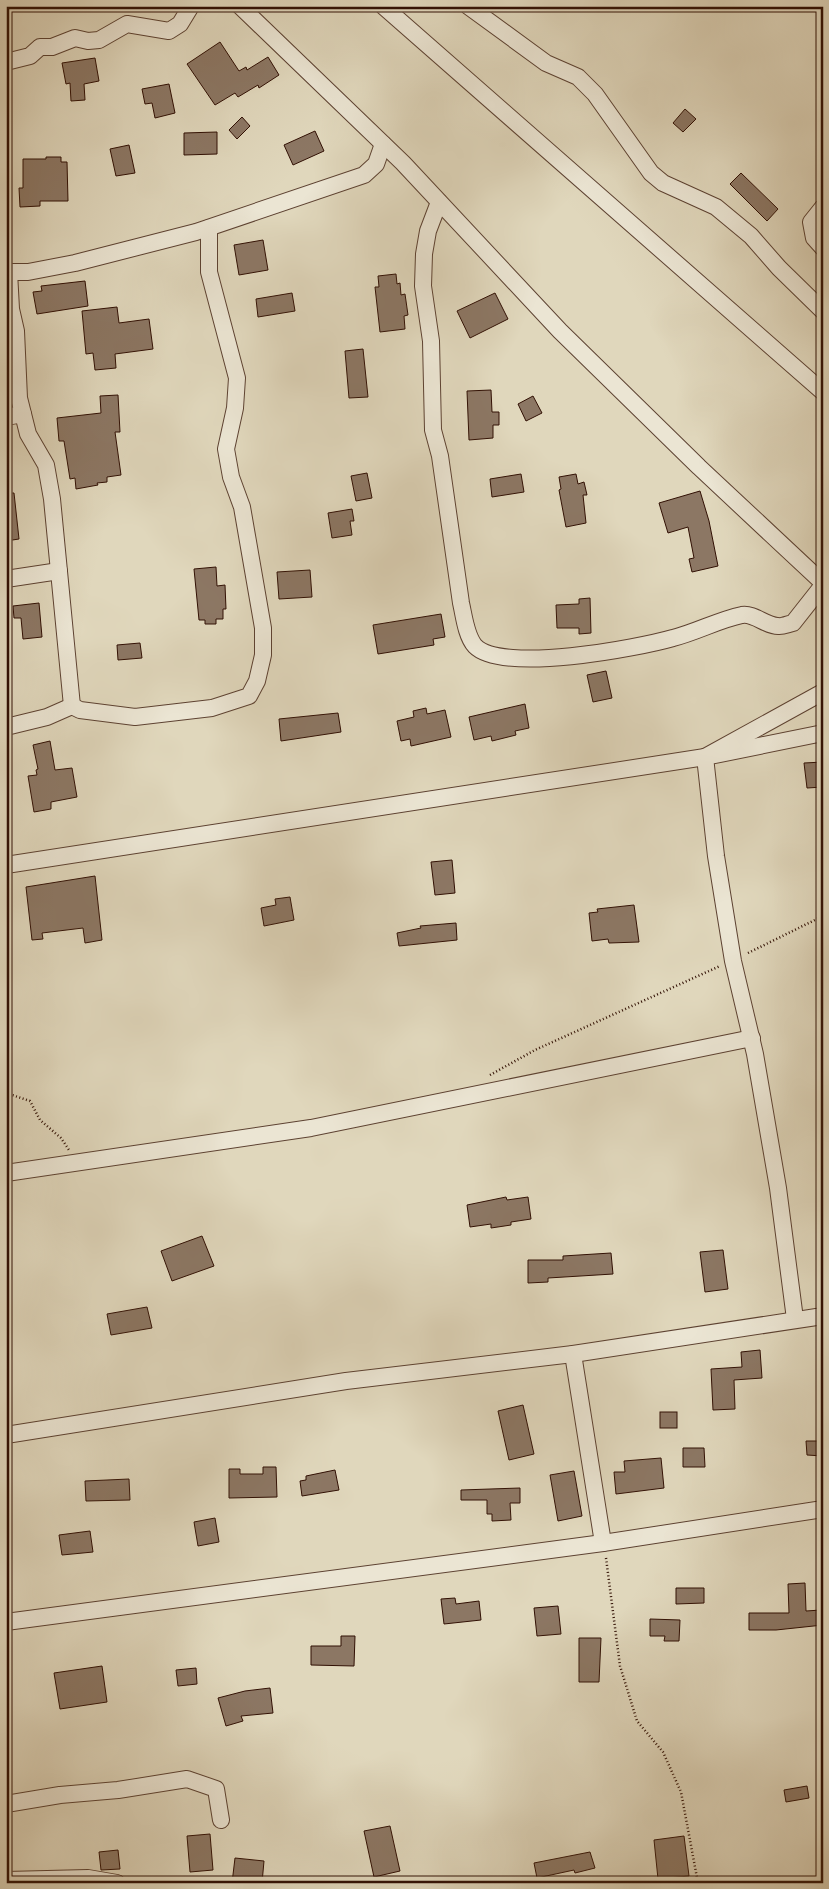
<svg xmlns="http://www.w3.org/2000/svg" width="829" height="1889" font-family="'Sorts Mill Goudy',serif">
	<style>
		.building { fill: #8c7764; stroke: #311004 }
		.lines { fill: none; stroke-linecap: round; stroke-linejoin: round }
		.street-casing { stroke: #5d4232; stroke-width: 18 }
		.path { stroke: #311004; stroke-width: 2.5; stroke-dasharray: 1 2.5; stroke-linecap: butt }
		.street { stroke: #ebe5d3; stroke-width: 16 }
	</style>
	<rect width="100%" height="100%" fill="#e0d7bc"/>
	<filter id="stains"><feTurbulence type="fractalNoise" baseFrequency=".004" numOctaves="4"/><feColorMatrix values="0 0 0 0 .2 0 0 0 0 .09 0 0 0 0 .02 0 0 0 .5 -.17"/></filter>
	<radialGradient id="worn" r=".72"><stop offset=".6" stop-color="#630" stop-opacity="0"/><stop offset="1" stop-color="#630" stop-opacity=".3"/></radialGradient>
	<g class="building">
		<polygon points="220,42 239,71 246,67 247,70 268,57 279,75 259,88 258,85 238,97 235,93 215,105 187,64"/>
		<polygon points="95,58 99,81 84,84 85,100 71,101 70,83 66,84 62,63"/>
		<polygon points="169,84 175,113 155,118 152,103 145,104 142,89"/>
		<polygon points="685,109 696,119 683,132 673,123"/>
		<polygon points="242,117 250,126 237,139 229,130"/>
		<polygon points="315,131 324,151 293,165 284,145"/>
		<polygon points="217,132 217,154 184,155 184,133"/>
		<polygon points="129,145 135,173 116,176 110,149"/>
		<polygon points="46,157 61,157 61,162 67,162 68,201 40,201 40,206 20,207 19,188 23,188 23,159 46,159"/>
		<polygon points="741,173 778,209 767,221 730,184"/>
		<polygon points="263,240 268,270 239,275 234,245"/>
		<polygon points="396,274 397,284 400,283 401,295 405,294 408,315 404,316 405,329 380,332 375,287 379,287 378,276"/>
		<polygon points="85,281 88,306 37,314 33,292 42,291 41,286"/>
		<polygon points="292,293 295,311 258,317 256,299"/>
		<polygon points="495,293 508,319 470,338 457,311"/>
		<polygon points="117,307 119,323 149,319 153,349 115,354 116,368 95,370 93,353 86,354 82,311"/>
		<polygon points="363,349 368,397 349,398 345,351"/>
		<polygon points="491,390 492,412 499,412 499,425 493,425 493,438 469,440 467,391"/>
		<polygon points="118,395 120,432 115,432 121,475 107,477 107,482 97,483 98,485 76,489 75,478 70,479 64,441 59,441 57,418 101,413 100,396"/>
		<polygon points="533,396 542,413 526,421 518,404"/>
		<polygon points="367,473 372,498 356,501 351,476"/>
		<polygon points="521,474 524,492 492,497 490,479"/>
		<polygon points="576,474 578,484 584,482 587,495 583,495 586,523 566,527 559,490 561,489 559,477"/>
		<polygon points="700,491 709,521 718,566 692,572 689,559 694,558 688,527 668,533 659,503"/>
		<polygon points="6,493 14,493 19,539 6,541"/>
		<polygon points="352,509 354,521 350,521 352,535 332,538 328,513"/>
		<polygon points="216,567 217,586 225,585 226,609 223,609 223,619 216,619 216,624 205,624 205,620 199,620 194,569"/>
		<polygon points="310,570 312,597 279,599 277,572"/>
		<polygon points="590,598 591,633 579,634 579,628 557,628 556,605 579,604 579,599"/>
		<polygon points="39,603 42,637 23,639 21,618 14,618 13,606"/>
		<polygon points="441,614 445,637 433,639 434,645 378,654 373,625"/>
		<polygon points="140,643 142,658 118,660 117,645"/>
		<polygon points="606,671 612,698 593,702 587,675"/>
		<polygon points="525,704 529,728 515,731 516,735 492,741 491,736 474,740 469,717"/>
		<polygon points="426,708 427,714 445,710 451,737 411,746 410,739 401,741 397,721 414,717 413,711"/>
		<polygon points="338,713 341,732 281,741 279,719"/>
		<polygon points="50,741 55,770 72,768 77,797 51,802 51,809 34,812 28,776 37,775 36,770 38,769 33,745"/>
		<polygon points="823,762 823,787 807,788 804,763"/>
		<polygon points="452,860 455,893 435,895 431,862"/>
		<polygon points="95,876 102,940 85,943 83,928 42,933 43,939 32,940 26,887"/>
		<polygon points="290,897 294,920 264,926 261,908 276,905 275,899"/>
		<polygon points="634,905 639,942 609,943 608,939 592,941 589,913 598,912 597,909"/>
		<polygon points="456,923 457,940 399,946 397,933 421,928 420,926"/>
		<polygon points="506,1197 507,1200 528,1197 531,1219 511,1222 511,1225 491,1228 491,1224 470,1227 467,1205"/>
		<polygon points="202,1236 214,1266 172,1281 161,1251"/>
		<polygon points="723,1250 728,1289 705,1292 700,1252"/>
		<polygon points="611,1253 613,1274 548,1278 548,1282 528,1283 528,1260 563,1260 563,1256"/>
		<polygon points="147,1307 152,1328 111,1335 107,1314"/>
		<polygon points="760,1350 762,1378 734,1380 735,1409 713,1410 711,1369 742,1367 741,1352"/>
		<polygon points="523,1405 534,1454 509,1460 498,1411"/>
		<rect x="660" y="1412" width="17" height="16"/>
		<polygon points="806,1441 823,1441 823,1456 807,1455"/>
		<polygon points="683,1448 704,1448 705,1467 683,1467"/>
		<polygon points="661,1458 664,1488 616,1494 614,1472 625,1472 624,1461"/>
		<polygon points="263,1467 276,1467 277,1497 229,1498 229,1469 240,1469 240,1474 263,1474"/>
		<polygon points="335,1470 339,1490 302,1496 300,1481 306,1480 306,1476"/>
		<polygon points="574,1471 582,1516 558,1521 550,1475"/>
		<polygon points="129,1479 130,1500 86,1501 85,1481"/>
		<polygon points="520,1488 520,1503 510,1503 511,1520 492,1521 492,1514 487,1514 487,1500 461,1500 461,1490"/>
		<polygon points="215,1518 219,1542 198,1546 194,1522"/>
		<polygon points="90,1531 93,1552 62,1555 59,1535"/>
		<polygon points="805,1583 806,1611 821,1610 823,1625 776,1630 749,1630 749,1613 789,1613 788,1584"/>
		<polygon points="676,1588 704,1588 704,1603 676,1604"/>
		<polygon points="455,1598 456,1604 479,1601 481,1620 444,1624 441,1599"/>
		<polygon points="558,1606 561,1634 537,1636 534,1608"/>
		<polygon points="650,1619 680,1620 679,1641 664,1641 665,1636 650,1636"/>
		<polygon points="341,1636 355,1636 354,1666 311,1665 311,1646 341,1646"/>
		<polygon points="579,1638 601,1638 599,1682 579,1682"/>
		<polygon points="102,1666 107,1702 60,1709 54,1673"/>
		<polygon points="196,1668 197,1684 178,1686 176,1670"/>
		<polygon points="270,1688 273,1713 241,1716 243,1721 226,1726 218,1698 245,1691"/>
		<polygon points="807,1786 809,1798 786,1802 784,1790"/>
		<polygon points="390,1826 400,1871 374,1877 364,1831"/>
		<polygon points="210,1834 213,1870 190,1872 187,1836"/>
		<polygon points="684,1836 689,1876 658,1879 654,1840"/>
		<polygon points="118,1850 120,1869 101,1870 99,1852"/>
		<polygon points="590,1852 595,1868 575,1873 574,1870 537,1878 534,1863"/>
		<polygon points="235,1858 264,1861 262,1883 232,1883"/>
	</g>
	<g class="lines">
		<defs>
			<g id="street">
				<polyline points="240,6 403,163 560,331 699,467 823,583"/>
				<polyline points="383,6 823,392"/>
				<polyline points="468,6 546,63 578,77 595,94 651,173 663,183 716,207 751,236 779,268 823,311"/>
				<polyline points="6,62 30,56 40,47 52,47 75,38 88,41 99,40 127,24 169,31 180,24 191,6"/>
				<path d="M439,202L428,231L424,254L423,286L431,341L433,430L440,456L461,603C464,616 466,636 475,646C502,674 638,648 673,638C697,632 718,620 742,615C754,613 766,626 778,626C782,627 788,624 793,623L823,585"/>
				<polyline points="823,207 811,222 814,238 823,248"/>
				<polyline points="6,272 28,272 75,263 196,232 364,175 376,164 383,144"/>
				<polyline points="9,272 11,309 16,331 19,398 28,434 46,465 52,499 72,706"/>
				<polyline points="6,417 23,414"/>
				<polyline points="6,579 59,571"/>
				<polyline points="6,727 47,717 72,706 80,710 135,717 212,708 249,696 257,681 263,655 263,628 242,507 231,477 226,449 235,408 237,378 209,272 209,228"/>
				<polyline points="6,865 705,757 823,733"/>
				<polyline points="6,1173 311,1128 752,1038"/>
				<polyline points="795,1319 778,1188 755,1054 733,961 716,856 705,757 823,692"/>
				<polyline points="573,1354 603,1543"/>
				<polyline points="6,1435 346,1381 573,1354 823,1316"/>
				<polyline points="6,1622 603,1543 823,1509"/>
				<polyline points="6,1804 60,1795 118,1790 187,1779 216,1789 221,1820"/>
				<polyline points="6,1880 88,1878 117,1883"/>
			</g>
		</defs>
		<use href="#street" class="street-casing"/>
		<g class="path">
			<polyline points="748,953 823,916"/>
			<polyline points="490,1075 535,1050 720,966"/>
			<polyline points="6,1093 30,1101 40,1120 61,1138 69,1150"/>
			<polyline points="606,1558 620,1666 637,1721 663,1752 681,1792 698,1883"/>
		</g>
		<use href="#street" class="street"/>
	</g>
	<rect width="829" height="1889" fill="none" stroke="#e0d7bc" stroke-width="25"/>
	<rect x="8" y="8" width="814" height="1874" fill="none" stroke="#311004" stroke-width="2.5"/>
	<rect x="12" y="12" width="804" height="1864" fill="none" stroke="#311004"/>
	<rect width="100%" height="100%" filter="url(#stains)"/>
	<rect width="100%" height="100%" fill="url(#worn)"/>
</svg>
